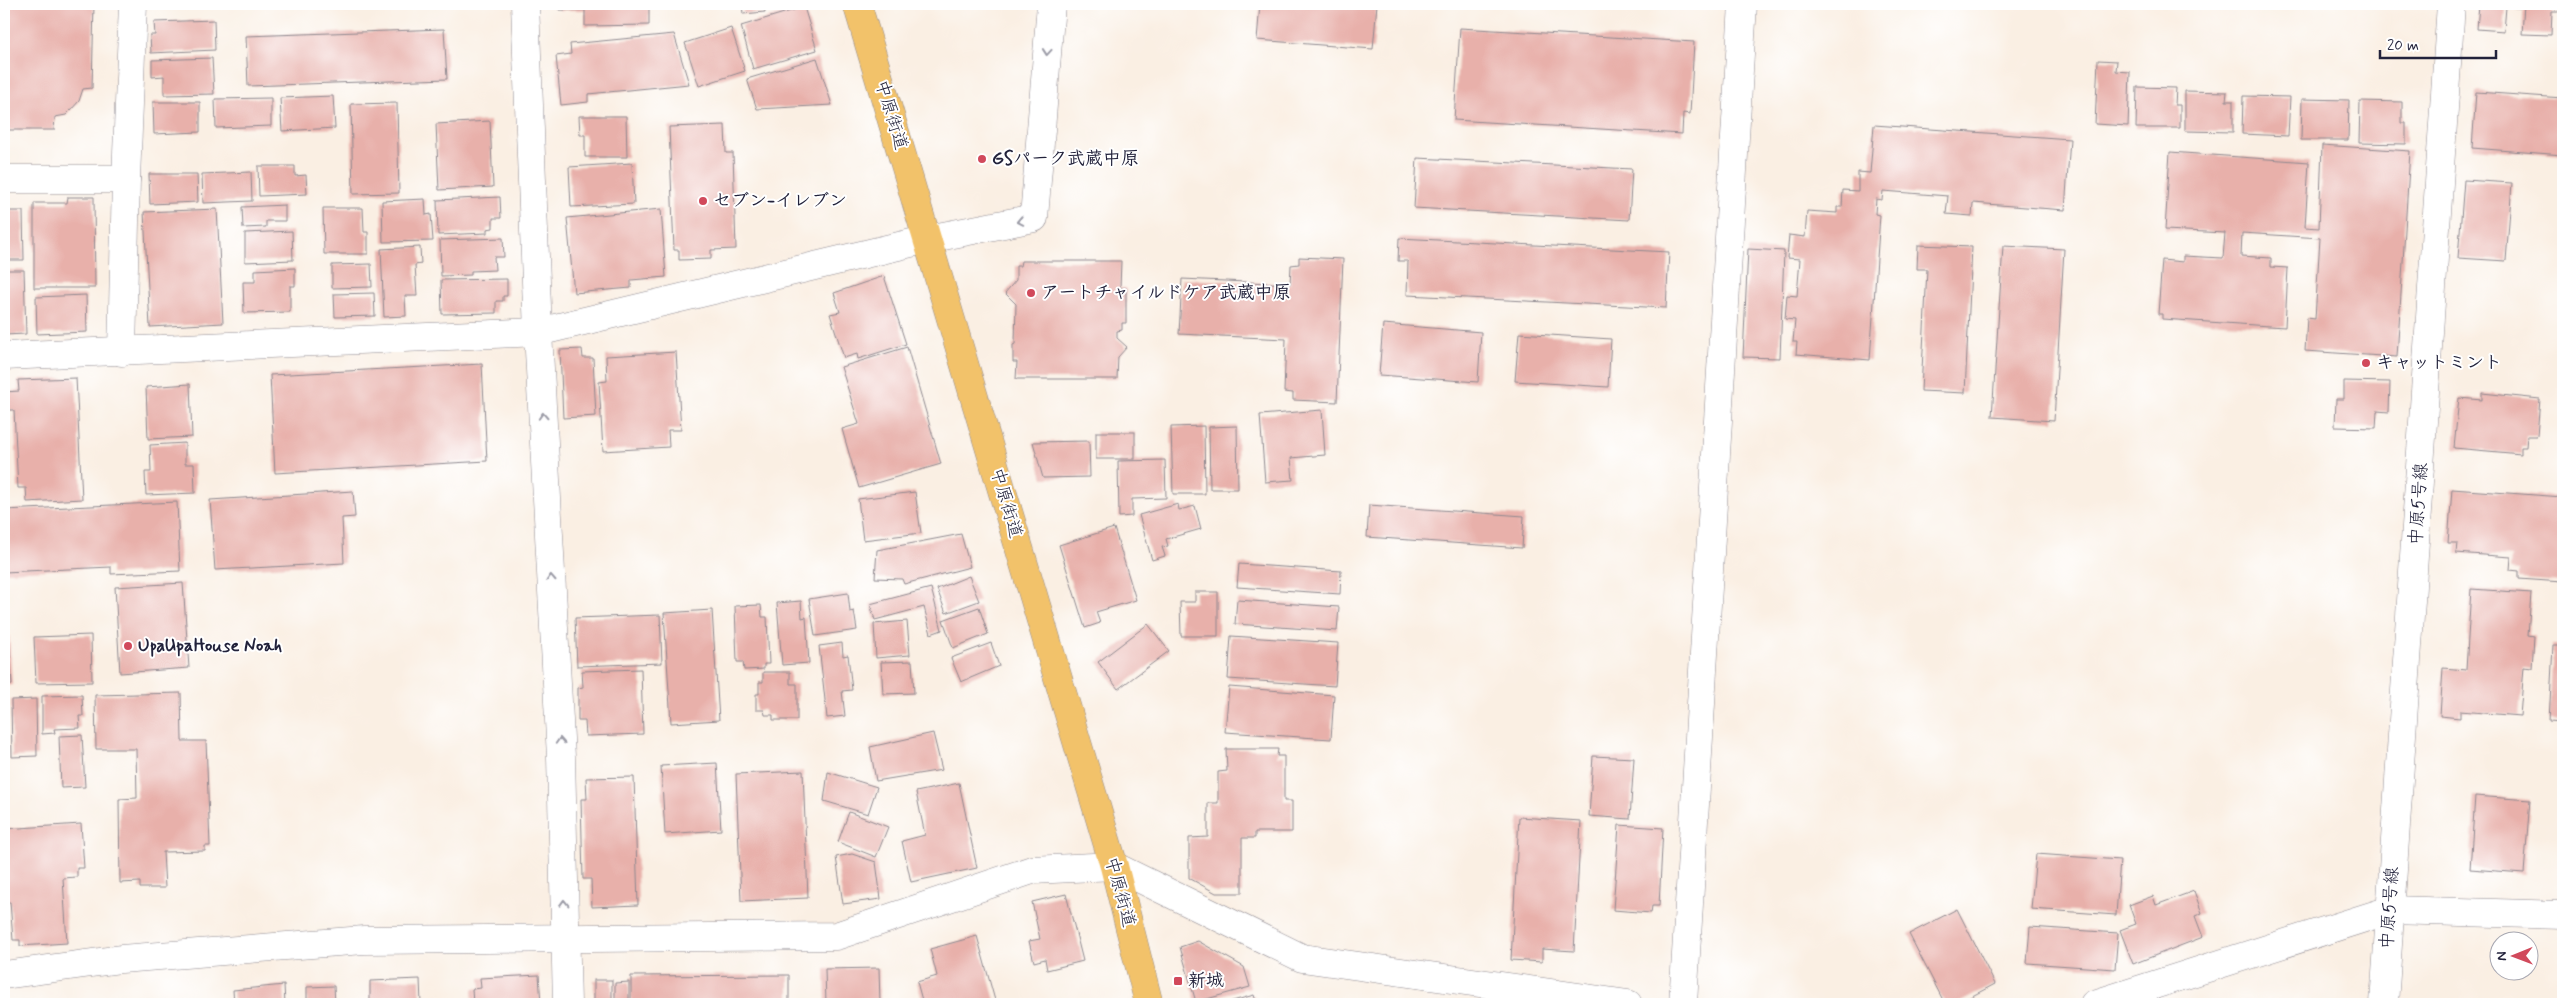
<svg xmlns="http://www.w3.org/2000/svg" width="2567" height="1008" font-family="Mynerve,'Klee One',sans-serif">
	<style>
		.building { fill: #e8b0aa }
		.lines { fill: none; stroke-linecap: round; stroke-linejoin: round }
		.minor-casing { stroke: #8e888f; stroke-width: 29 }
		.major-casing { stroke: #8e888f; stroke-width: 29 }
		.minor { stroke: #fff; stroke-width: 28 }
		.major { stroke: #f2c26a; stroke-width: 28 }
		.oneway { stroke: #9c9ca7 }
		.poi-dot { fill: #d1495b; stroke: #fff; stroke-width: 2 }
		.labels { text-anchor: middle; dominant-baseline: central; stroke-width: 4; stroke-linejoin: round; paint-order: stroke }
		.street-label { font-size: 18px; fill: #22223b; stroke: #fff }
		.poi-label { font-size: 18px; font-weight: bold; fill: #22223b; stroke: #fff; text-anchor: start }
	</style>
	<rect width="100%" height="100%" fill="#fff"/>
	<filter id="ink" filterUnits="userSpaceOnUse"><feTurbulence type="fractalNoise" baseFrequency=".02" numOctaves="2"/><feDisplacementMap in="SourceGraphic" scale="10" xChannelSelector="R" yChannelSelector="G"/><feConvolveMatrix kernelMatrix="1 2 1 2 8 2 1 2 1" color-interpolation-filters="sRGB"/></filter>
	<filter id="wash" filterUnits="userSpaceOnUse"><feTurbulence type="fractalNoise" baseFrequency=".0096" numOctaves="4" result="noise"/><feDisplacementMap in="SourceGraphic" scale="20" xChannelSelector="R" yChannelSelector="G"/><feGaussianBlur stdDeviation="1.12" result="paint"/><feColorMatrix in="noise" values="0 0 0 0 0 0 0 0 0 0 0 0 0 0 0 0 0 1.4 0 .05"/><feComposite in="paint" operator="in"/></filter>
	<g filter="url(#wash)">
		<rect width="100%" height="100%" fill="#faefe3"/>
		<g id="blocks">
			<g class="building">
				<polygon points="4,4 94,4 92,88 83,89 79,101 71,110 66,115 55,117 54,130 4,130"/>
				<polygon points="559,4 649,4 649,25 585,26 585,10 559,10"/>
				<polygon points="742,4 764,4 765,12 743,14"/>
				<polygon points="1260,4 1377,4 1373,49 1257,40"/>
				<polygon points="2479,4 2520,4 2519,8 2506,7 2504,31 2477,29"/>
				<polygon points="2524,4 2563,4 2563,11 2552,11 2551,35 2522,34"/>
				<polygon points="804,7 817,50 753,69 741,26"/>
				<polygon points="214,20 215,50 151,53 150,35 155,35 154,22"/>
				<polygon points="731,28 745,71 699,86 685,43"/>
				<polygon points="1460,28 1694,42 1690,114 1683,113 1682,134 1454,120"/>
				<polygon points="444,29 447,79 248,86 246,36"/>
				<polygon points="674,34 689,84 588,94 588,102 561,105 556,56 571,54 570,44"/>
				<polygon points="212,58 214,94 164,95 164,76 152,77 152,60"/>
				<polygon points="817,58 832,105 757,109 747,79"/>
				<polygon points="2098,60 2117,61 2116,71 2130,72 2128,126 2095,124"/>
				<polygon points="2137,87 2176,88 2175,105 2180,105 2180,128 2136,128"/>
				<polygon points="2185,91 2227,92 2226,101 2233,101 2233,132 2185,131"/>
				<polygon points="2476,92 2563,98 2563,155 2472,148"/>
				<polygon points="333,96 335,128 282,131 280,98"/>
				<polygon points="2243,96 2290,97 2288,136 2242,134"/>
				<polygon points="271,98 271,126 216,128 215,99"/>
				<polygon points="2302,99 2349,100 2348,140 2301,140"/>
				<polygon points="2360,101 2402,102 2402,123 2406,123 2406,144 2359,143"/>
				<polygon points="153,102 200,102 200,132 154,134"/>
				<polygon points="397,103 399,193 353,194 351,104"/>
				<polygon points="579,116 626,116 627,157 585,157 585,135 580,135"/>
				<polygon points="490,121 493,187 439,190 436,124"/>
				<polygon points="725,125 726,153 733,153 736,249 711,250 711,259 679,260 679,250 674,250 669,127"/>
				<polygon points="1874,125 2070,139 2065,210 1973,203 1972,216 1946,214 1948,196 1883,191 1882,200 1876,199 1875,214 1880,215 1870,360 1796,354 1797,342 1793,342 1795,320 1785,319 1787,295 1797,296 1800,259 1787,258 1789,235 1805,237 1807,211 1837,213 1837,207 1842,207 1843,190 1858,191 1858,172 1870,173"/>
				<polygon points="2322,145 2410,151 2397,357 2305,351 2307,318 2315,319 2320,238 2242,233 2241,256 2271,258 2271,267 2288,268 2285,327 2162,319 2162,314 2158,314 2162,260 2183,262 2183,256 2223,258 2225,233 2165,230 2170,152 2309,162 2305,227 2319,228"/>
				<polygon points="1417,158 1632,169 1629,220 1414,208"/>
				<polygon points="632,163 634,204 571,207 569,167"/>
				<polygon points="258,166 295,166 295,176 306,175 307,194 259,196"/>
				<polygon points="251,172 252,201 203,203 202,174"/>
				<polygon points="149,174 197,174 198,202 150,204"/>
				<polygon points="2464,180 2512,183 2506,261 2458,258"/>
				<polygon points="68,197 94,197 95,288 34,288 34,203 67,203"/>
				<polygon points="500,197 501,218 493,218 493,228 487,229 487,233 438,235 437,200"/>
				<polygon points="425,199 426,215 431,214 433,241 383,242 382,201"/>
				<polygon points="285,205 285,221 266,221 266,227 243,228 242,207"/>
				<polygon points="323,208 363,208 364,232 368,232 368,254 324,254"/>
				<polygon points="217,209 223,323 150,327 144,212"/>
				<polygon points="661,209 666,277 631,280 631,288 574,293 567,218"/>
				<polygon points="4,211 23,211 24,260 4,260"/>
				<polygon points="292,231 293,260 245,262 245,233"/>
				<polygon points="503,238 504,257 494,257 495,270 471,271 471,275 441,276 440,240"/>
				<polygon points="1399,238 1669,252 1666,308 1407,295 1408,261 1398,261"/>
				<polygon points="1918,245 1972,247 1965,393 1921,391 1927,269 1917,269"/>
				<polygon points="2003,246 2064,249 2054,421 1992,417"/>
				<polygon points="420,247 421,264 415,265 417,296 405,296 406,316 384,317 381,249"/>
				<polygon points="1748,249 1784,251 1780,358 1743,357"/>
				<polygon points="1299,257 1343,259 1337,402 1293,400 1293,393 1284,392 1286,339 1179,334 1182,279 1290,284 1291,265 1299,264"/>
				<polygon points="1021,261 1121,261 1120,288 1126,288 1126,323 1122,323 1122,330 1117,331 1117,338 1127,347 1118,357 1117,379 1016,379 1017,362 1013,362 1013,345 1015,344 1016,304 1005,293 1016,280 1016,266 1020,266"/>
				<polygon points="371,264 372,287 332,288 332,265"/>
				<polygon points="295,268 295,286 290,286 290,312 244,313 243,282 255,282 255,270"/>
				<polygon points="4,270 24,270 26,334 4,335"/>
				<polygon points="884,276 906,344 858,359 857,354 844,358 830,314 840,312 834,293"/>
				<polygon points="507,279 507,296 503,296 503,301 496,301 496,313 442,314 441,280"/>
				<polygon points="374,293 375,316 335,317 334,294"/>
				<polygon points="86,295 87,332 37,334 36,297"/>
				<polygon points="1383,324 1481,332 1478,382 1379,375"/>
				<polygon points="1519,333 1611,339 1608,387 1515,381"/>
				<polygon points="907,347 941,464 859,488 842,429 859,424 841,367"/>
				<polygon points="582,349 583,358 593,358 596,416 563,418 560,350"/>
				<polygon points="676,352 681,430 668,430 669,447 603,451 599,382 607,381 606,356"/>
				<polygon points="482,364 487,461 275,473 270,375"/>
				<polygon points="76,378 82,499 27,502 26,488 18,488 14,410 4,410 4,392 19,391 18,380"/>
				<polygon points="2344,381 2390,382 2389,412 2377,411 2376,428 2335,427 2336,399 2344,399"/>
				<polygon points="190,384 192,437 148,439 146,387"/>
				<polygon points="2482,393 2540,399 2537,436 2527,436 2526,447 2521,447 2521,454 2454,448 2459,398 2482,400"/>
				<polygon points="1322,410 1325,455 1291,458 1293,480 1265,482 1260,415"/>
				<polygon points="1204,426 1205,494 1173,494 1171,427"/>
				<polygon points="1237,426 1238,489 1210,489 1209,427"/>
				<rect x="1096" y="432" width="39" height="27"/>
				<polygon points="1089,441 1090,477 1043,478 1033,442"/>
				<polygon points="185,443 185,464 194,464 195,493 146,495 145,472 151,472 150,445"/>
				<polygon points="1165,460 1166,498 1132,499 1132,516 1119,517 1118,461"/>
				<polygon points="2452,489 2563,497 2562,582 2519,579 2519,571 2510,570 2511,557 2456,553 2457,543 2448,543"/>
				<polygon points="353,491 355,517 342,518 344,563 215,570 210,500"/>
				<polygon points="915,492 921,533 863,540 858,499"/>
				<polygon points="177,502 180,571 111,574 111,567 4,572 4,510"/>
				<polygon points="1178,504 1179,510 1195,506 1201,529 1166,539 1168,546 1162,547 1165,556 1152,560 1139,515"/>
				<polygon points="1369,505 1524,516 1522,548 1367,537"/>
				<polygon points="1114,528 1136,600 1096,612 1100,623 1085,628 1059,545"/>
				<polygon points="961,534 970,567 904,584 902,579 875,578 877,550"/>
				<polygon points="1239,564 1341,571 1340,594 1237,587"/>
				<polygon points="969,576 979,601 946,613 937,589"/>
				<polygon points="183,583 189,668 120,673 115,587"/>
				<polygon points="931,588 942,630 931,634 924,607 875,620 870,604"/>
				<polygon points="2471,589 2531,593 2528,635 2534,636 2532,668 2524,667 2520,716 2460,711 2460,718 2440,716 2443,668 2466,670"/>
				<polygon points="1195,592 1218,592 1218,636 1181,636 1180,602 1195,602"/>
				<polygon points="848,593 850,612 854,611 857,630 815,636 809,599"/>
				<polygon points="1237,600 1339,607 1337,631 1235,624"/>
				<polygon points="801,601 802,618 806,617 809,663 782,665 777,603"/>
				<polygon points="761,605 762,617 767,617 769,664 764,664 764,669 744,670 743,662 737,662 735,606"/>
				<polygon points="979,607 988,634 953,648 943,620"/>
				<polygon points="712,610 719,720 671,723 664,613"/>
				<polygon points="660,615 662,663 577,666 575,618"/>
				<polygon points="907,621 910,655 876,658 874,624"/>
				<polygon points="1148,624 1169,651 1118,689 1098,662"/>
				<polygon points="9,634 12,685 4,686 4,635"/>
				<polygon points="91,635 92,682 36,683 34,637"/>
				<polygon points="1231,636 1338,643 1335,686 1228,679"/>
				<polygon points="842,643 843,656 848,655 852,690 842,691 845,716 827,718 819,646"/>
				<polygon points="991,643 999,666 961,682 951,658"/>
				<polygon points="2553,645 2563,645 2563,722 2549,721"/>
				<polygon points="912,661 914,693 883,694 881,662"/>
				<polygon points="641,669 643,734 586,736 585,721 578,721 578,688 583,687 582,671"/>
				<polygon points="763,672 790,672 790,684 797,684 797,720 773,720 773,715 765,715 764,710 756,710 756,694 759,694 759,682 763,682"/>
				<polygon points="1229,687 1334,695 1331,739 1225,732"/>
				<polygon points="181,693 182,741 206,741 210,846 205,846 205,851 163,852 165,888 140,888 140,882 120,883 119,799 137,798 136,749 96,749 95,695"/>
				<polygon points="82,695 83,716 79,716 80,728 54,729 55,733 42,734 42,696"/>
				<polygon points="36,699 37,756 12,757 11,700"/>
				<polygon points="933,733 942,770 876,781 870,747"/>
				<polygon points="82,735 85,787 61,788 59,736"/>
				<polygon points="1226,749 1278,749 1277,756 1284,756 1284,801 1292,801 1292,832 1255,832 1255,838 1242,838 1242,893 1216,893 1189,878 1189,838 1208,837 1208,803 1218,803 1218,772 1227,771"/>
				<polygon points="1593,756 1634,758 1630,819 1589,816"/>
				<polygon points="717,763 721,830 665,834 661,766"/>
				<polygon points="803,771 808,898 741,901 736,774"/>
				<polygon points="828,772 877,787 868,814 824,801"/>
				<polygon points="634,777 638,905 592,907 591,879 583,879 581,799 587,799 586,778"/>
				<polygon points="959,783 977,868 911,882 902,841 925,835 916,792"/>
				<polygon points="2475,796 2530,800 2524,873 2470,869"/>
				<polygon points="849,812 888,827 876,857 838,842"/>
				<polygon points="1519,817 1581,821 1574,951 1542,949 1542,962 1511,960"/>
				<polygon points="81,824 84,868 77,868 77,877 63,878 67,943 20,946 20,940 13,940 10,902 4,902 4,829"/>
				<polygon points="1619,825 1663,828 1659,906 1652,906 1651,913 1613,910"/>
				<polygon points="852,854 876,862 881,899 843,904 836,857"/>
				<polygon points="2036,854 2120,860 2116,915 2031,909"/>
				<polygon points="2194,891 2202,913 2195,916 2203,937 2133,964 2120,930 2136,924 2129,905 2153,896 2156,905"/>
				<polygon points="1066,894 1083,961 1047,970 1045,959 1034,962 1029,941 1040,939 1032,902"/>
				<polygon points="1957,909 1995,984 1957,1004 1945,1004 1909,934"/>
				<polygon points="2030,927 2118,933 2115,969 2027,963"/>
				<polygon points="977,936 996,1004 923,1004 917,982 937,976 930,949"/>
				<polygon points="1198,941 1244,967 1250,987 1196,1002 1180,947"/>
				<polygon points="879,968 880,1004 826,1004 825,969"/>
				<polygon points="539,975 541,1004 473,1004 472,989 481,988 480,978"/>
				<polygon points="789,975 789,1004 631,1004 631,976"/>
				<polygon points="420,979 421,1004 370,1004 370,981"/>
				<rect x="594" y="980" width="18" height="24"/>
				<polygon points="629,982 629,1004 615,1004 615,983"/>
				<polygon points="284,985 285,1004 234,1004 233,990"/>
				<polygon points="334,986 335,1004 307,1004 307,987"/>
				<polygon points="1254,995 1257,1004 1222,1004"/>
			</g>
		</g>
	</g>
	<g filter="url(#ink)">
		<use href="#blocks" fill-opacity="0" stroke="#8e888f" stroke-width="1"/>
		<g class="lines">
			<defs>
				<g id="minor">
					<polyline points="525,4 538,332 561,757 567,1004"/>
					<polyline points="4,179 126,179"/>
					<polyline points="122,352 126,179 133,4"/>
					<polyline points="4,356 538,332 928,239 1034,218 1051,4"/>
					<polyline points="4,975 121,959 364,940 836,936 1032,870 1114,866 1302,958 1628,1004"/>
					<polyline points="1683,1004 1743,4"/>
					<polyline points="2094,1004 2390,910 2563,915"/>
					<polyline points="2384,1004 2451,4"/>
				</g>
				<polyline id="major" points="857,4 1114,866 1149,1004"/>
			</defs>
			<use href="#minor" class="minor-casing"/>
			<use href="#major" class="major-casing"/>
			<use href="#minor" class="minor"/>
			<use href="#major" class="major"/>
		</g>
		<defs><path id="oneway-chevron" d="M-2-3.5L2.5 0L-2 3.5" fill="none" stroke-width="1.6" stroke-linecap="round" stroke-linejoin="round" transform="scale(1.25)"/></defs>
		<g class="oneway">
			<use href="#oneway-chevron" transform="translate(1047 52) rotate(95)"/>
			<use href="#oneway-chevron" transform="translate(1020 221) rotate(169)"/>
			<use href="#oneway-chevron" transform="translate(543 416) rotate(-93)"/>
			<use href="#oneway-chevron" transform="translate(551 578) rotate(-93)"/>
			<use href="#oneway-chevron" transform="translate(560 741) rotate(-93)"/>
			<use href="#oneway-chevron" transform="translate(564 903) rotate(-91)"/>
		</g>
	</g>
	<g class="poi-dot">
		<circle cx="982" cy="159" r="5"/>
		<circle cx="703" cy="201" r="5"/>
		<circle cx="1031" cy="293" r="5"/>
		<circle cx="2366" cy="363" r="5"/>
		<circle cx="128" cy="646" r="5"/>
		<rect x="1173" y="976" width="10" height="10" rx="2.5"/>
	</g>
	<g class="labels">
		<g class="street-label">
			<text transform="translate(891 115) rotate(73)">中原街道</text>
			<text transform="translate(1006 503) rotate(74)">中原街道</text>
			<text transform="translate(2419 504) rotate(-86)">中原5号線</text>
			<text transform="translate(1120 892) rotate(75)">中原街道</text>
			<text transform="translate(2390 908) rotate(-86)">中原5号線</text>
		</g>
		<g class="poi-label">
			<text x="992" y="159">GSパーク武蔵中原</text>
			<text x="713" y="201">セブン-イレブン</text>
			<text x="1041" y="293">アートチャイルドケア武蔵中原</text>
			<text x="2376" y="363">キャットミント</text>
			<text x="138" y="646">UpaUpaHouse Noah</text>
			<text x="1188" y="981">新城</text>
		</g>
	</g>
	<rect width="2567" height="1008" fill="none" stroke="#fff" stroke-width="20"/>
	<g transform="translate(2514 956) rotate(269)"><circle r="24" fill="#ffffff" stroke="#a7a7b1"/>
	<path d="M0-4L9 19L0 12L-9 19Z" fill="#d1495b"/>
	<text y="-8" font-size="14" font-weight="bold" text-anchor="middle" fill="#22223b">N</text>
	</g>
	<path d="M2380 50v8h116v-8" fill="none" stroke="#22223b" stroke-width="2.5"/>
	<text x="2387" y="50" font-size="15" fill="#22223b" stroke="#ffffff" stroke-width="4" paint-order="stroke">20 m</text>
</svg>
